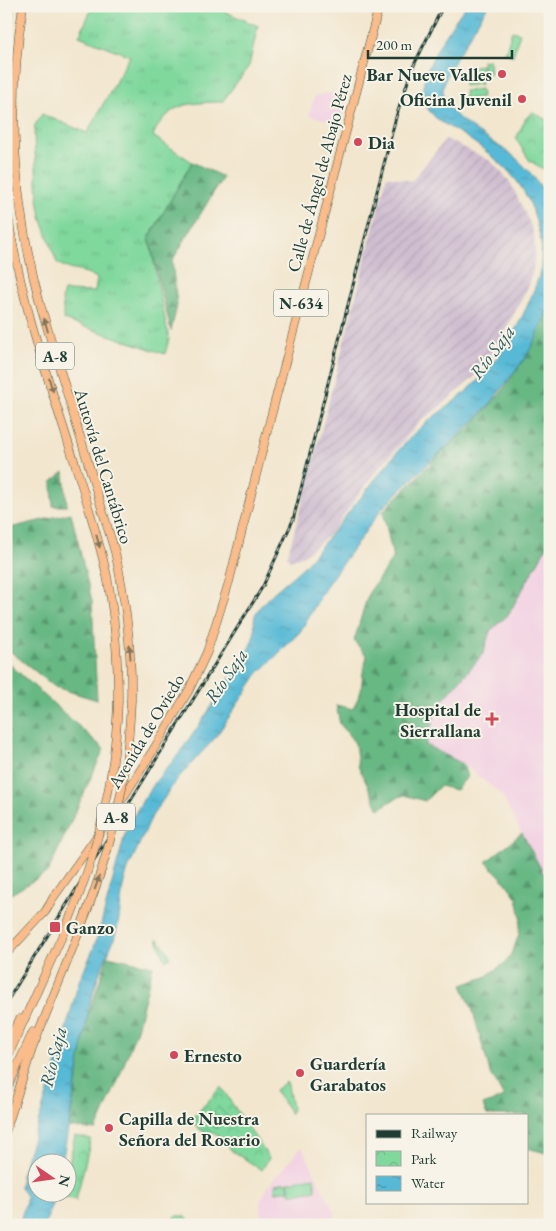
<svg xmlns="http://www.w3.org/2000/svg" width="556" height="1231" font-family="'EB Garamond',serif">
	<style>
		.built { fill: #f2cfe2 }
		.industrial { fill: url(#industrial-furrows) }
		.grass { fill: url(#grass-tufts); stroke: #508a68 }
		.forest { fill: url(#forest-firs); stroke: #447a5c }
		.park { fill: url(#park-crowns); stroke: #508a68 }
		.pitch { fill: #80d89d; stroke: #508a68 }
		.water { fill: url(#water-ripples); stroke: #3b7b85 }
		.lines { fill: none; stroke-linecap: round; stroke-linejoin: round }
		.highway-casing { stroke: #3f564b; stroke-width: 9 }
		.highway { stroke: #f9bc8a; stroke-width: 8 }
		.rail-casing { stroke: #1f3d34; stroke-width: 3 }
		.rail { stroke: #f7f3e8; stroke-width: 1; stroke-dasharray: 4; stroke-linecap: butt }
		.highway-bridge-casing { stroke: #3f564b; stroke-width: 9; stroke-linecap: butt }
		.highway-bridge { stroke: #f9bc8a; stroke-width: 8 }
		.oneway { fill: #81765b }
		.poi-dot { fill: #d1495b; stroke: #f7f3e8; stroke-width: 2 }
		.labels { text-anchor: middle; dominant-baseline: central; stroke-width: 4; stroke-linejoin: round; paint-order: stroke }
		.shield { fill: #f7f3e8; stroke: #60746a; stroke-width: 1 }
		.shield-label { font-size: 16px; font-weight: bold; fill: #1f3d34 }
		.poi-label { font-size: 18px; font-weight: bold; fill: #1f3d34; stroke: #f7f3e8; text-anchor: start }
		.street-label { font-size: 18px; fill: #1f3d34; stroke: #f7f3e8 }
		.water-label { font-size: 19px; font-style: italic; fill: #2d5c5c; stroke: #f7f3e8 }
	</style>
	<defs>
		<pattern id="industrial-furrows" width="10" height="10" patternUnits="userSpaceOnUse" patternTransform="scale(1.25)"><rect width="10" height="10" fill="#cfbdd0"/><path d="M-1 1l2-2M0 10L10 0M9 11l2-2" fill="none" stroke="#b1a3b3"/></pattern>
		<pattern id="grass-tufts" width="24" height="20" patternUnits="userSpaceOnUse" patternTransform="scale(1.25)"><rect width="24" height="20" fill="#80d89d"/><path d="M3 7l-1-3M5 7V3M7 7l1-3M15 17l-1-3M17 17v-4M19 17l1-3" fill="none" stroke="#6eba88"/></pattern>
		<pattern id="forest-firs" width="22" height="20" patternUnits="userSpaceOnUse" patternTransform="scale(1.25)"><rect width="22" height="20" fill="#68b884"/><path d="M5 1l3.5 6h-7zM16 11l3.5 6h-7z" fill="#55976d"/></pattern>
		<pattern id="park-crowns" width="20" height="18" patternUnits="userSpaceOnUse" patternTransform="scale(1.25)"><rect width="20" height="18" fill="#80d89d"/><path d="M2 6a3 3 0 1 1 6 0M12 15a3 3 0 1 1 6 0" fill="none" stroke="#6eba88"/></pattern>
		<pattern id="water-ripples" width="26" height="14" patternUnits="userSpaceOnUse" patternTransform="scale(1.25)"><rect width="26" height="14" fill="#57b9d6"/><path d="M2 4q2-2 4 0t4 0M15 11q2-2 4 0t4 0" fill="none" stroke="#4798ae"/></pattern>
	</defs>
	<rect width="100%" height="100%" fill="#f7f3e8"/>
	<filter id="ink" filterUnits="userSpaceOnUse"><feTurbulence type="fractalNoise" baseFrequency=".02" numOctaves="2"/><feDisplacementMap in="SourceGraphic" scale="10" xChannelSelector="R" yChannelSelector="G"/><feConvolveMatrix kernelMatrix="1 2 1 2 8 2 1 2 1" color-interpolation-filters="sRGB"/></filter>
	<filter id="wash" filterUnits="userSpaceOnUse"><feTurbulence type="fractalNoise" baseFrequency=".0096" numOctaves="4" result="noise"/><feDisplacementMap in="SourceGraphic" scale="20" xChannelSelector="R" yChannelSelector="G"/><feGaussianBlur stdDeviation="1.12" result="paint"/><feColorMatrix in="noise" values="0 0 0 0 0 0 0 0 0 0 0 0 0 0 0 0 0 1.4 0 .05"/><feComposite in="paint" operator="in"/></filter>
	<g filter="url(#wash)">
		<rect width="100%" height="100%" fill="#f2e6ce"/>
		<g class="built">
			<polygon points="350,89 342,119 341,119 340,124 309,115 314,98 315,98 315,96"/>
			<polygon points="550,541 550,882 548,883 501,794 463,764 426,745 429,734 439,705 483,654 490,631 508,615"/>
			<polygon points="301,1147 302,1147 336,1216 322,1225 291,1225 290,1221 278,1225 266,1225 260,1209 260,1201 271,1182 279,1173 281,1172"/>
		</g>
		<polygon class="industrial" points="446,139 491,161 510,182 529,221 534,235 535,248 533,271 526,291 510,321 489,357 474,377 443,404 421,421 373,475 330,534 304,555 290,560 287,557 305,493 387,176 412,181"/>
		<g class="grass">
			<path d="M93,6H212L258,26L249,66L222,102C212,102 188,103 179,107C169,111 156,126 153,136L192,162L149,238L169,339L165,354L64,320L62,298L64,291L95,292L97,278L87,273L69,269L57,263L41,217L38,199L34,135L35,125L42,114L87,133L130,56L79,36Z"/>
			<polygon points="286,1082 288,1085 292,1109 291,1114 275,1090"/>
			<path d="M177,1216C184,1215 190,1218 191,1225H171L174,1219Z"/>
		</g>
		<g class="forest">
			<polygon points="192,162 223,177 172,261 177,305 171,331 149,238"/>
			<polygon points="550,306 550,541 508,615 490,631 483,654 438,706 429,734 426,745 463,764 467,777 456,790 440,786 425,801 404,795 391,801 379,809 358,766 355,743 340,724 336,705 353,709 361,691 363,672 367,656 354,641 368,594 393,558 383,511 443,451 469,428 500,394 527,355"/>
			<polygon points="64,472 67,506 53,506 52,482"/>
			<polygon points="71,513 92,601 97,700 55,687 6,648 6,529"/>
			<polygon points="6,661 104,749 48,872 6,897"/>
			<polygon points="522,833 548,882 550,882 550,1154 527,1148 527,1115 487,1115 483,1105 504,1097 490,1072 472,1008 462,985 485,977 505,963 513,951 519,934 521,917 517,898 503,879 486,862"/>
			<polygon points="108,956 153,966 137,1029 117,1083 96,1130 69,1127 86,1022"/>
		</g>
		<g class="park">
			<polygon points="533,112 550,122 550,173 530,161 516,139 526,118"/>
			<polygon points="221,1087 269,1158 262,1170 232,1151 218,1136 213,1133 203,1132 194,1124 188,1123"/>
			<polygon points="75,1136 91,1139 76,1200 60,1196 61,1194 68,1194 68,1168"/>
		</g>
		<g class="pitch">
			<polygon points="512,31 520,33 513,56 505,53"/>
			<polygon points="489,60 490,75 483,76 482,61"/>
			<polygon points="481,65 481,73 467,74 466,67"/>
			<polygon points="480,76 481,84 464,86 463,78"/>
			<polygon points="481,89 482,97 465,99 464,91"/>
			<polygon points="157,939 158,939 167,950 170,957 165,960"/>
			<polygon points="218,1107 228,1117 223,1122 213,1112"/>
			<polygon points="211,1115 221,1124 216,1129 206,1120"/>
			<polygon points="314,1177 316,1190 291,1194 288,1182"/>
			<polygon points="287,1182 289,1190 276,1192 275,1184"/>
		</g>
		<path class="water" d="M466,6H488C477,22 468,39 458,55C452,66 444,78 443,90C441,117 497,142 516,158C529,170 540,184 549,200L550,202V306L536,338L527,355L491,403L468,427L415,476L381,510L328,583L300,632L257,675L215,738L178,778L152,816L128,869L123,886L118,926L114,939L98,977L89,1008L62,1163L38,1164V1194H55L45,1225H19L26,1201V1196L20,1187L21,1175L55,1070L79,981L93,950L100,928L127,827L143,800L155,782L178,755L200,724L244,657C248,650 252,643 254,635C256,628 252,620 256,613C266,595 291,580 306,564C329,537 351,510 373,482C385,468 396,452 409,439C424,422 444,410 461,396C492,371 513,338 529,302C534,290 539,279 541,266C543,253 541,238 537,225C534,212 529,199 521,187C509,168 484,149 466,137C448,125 424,117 423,93C421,69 451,25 466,6Z"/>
	</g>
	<g filter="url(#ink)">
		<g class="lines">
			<defs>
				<g id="highway">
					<path d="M23,6C7,107 14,209 41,307L115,552C126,601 132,650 131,700"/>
					<polyline points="6,29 9,6"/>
					<path d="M6,202C18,294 49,382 77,470C88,505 99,540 107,576C115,617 118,659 118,701"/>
					<polyline points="6,954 45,912 50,904 53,898 114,812 152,752 189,690 207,652 229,582 270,420 379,6"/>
					<polyline points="6,1043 20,1019"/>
					<polyline points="6,1060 68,923"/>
					<polyline points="6,1091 33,1032"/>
					<polyline points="6,1130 32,1049 67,962 80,929"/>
				</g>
			</defs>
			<use href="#highway" class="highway-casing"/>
			<use href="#highway" class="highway"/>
			<defs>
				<polyline id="rail" points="6,1003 263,586 293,520 396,117 412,69 443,6"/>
			</defs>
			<use href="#rail" class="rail-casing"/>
			<use href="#rail" class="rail"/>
			<defs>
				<g id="highway-bridge">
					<path d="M68,923C99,848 115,782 118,701"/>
					<path d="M80,929C101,877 117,824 125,769C128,747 130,723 131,700"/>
				</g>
			</defs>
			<use href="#highway-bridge" class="highway-bridge-casing"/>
			<use href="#highway-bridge" class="highway-bridge"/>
		</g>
		<defs><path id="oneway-solid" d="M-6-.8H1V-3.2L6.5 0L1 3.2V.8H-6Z" transform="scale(1.25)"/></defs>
		<g class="oneway">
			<use href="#oneway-solid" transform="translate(46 325) rotate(-106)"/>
			<use href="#oneway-solid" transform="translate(51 385) rotate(73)"/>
			<use href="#oneway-solid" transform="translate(98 541) rotate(75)"/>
			<use href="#oneway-solid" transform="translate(130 652) rotate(-94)"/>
			<use href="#oneway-solid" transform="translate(97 883) rotate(-71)"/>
		</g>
	</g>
	<g class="poi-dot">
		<circle cx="502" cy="74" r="5"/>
		<circle cx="522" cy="99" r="5"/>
		<circle cx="358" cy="142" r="5"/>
		<path d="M489.5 711.5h5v5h5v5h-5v5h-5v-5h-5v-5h5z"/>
		<rect x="49" y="921" width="12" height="12" rx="2.5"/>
		<circle cx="174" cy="1055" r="5"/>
		<circle cx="300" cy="1073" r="5"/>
		<circle cx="109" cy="1128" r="5"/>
	</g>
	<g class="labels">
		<g class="shield">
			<rect x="273.5" y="289.5" width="55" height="27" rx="4"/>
			<rect x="36" y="342.5" width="38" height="27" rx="4"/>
			<rect x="97" y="803.5" width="38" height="27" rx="4"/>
		</g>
		<g class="shield-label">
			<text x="301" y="303">N-634</text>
			<text x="55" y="356">A-8</text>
			<text x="116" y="817">A-8</text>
		</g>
		<g class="poi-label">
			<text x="492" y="74" text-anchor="end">Bar Nueve Valles</text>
			<text x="512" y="99" text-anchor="end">Oficina Juvenil</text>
			<text x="368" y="142">Dia</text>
			<text x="481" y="709" text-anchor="end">Hospital de<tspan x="481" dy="21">Sierrallana</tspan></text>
			<text x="66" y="927">Ganzo</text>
			<text x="184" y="1055">Ernesto</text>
			<text x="310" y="1063">Guardería<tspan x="310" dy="21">Garabatos</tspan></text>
			<text x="119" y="1118">Capilla de Nuestra<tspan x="119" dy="21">Señora del Rosario</tspan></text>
		</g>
		<g class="street-label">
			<text transform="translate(319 173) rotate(-75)">Calle de Ángel de Abajo Pérez</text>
			<text transform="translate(104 466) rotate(73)">Autovía del Cantábrico</text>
			<text transform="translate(146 731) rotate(-59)">Avenida de Oviedo</text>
		</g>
		<g class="water-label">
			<text transform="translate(492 352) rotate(-53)">Río Saja</text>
			<text transform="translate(226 676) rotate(-56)">Río Saja</text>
			<text transform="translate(53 1057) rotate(-76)">Río Saja</text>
		</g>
	</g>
	<rect width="556" height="1231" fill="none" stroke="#f7f3e8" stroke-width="25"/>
	<rect x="366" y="1114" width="162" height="90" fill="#f7f3e8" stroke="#a1aaa0"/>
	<rect x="376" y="1130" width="25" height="8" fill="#1f3d34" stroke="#a1aaa0"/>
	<text x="411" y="1138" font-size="15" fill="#1f3d34">Railway</text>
	<rect x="376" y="1151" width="25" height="15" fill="url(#park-crowns)" stroke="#a1aaa0"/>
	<text x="411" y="1164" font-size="15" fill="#1f3d34">Park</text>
	<rect x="376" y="1176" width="25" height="15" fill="url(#water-ripples)" stroke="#a1aaa0"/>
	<text x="411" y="1188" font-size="15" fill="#1f3d34">Water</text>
	<g transform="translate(52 1178) rotate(103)"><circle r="24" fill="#f7f3e8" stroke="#a1aaa0"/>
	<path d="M0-4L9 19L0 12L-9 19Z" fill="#d1495b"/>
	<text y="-8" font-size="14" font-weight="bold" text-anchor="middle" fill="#1f3d34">N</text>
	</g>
	<path d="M368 50v8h144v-8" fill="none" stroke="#1f3d34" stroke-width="2.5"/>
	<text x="376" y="50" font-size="15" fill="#1f3d34" stroke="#f7f3e8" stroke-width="4" paint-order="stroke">200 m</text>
</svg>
